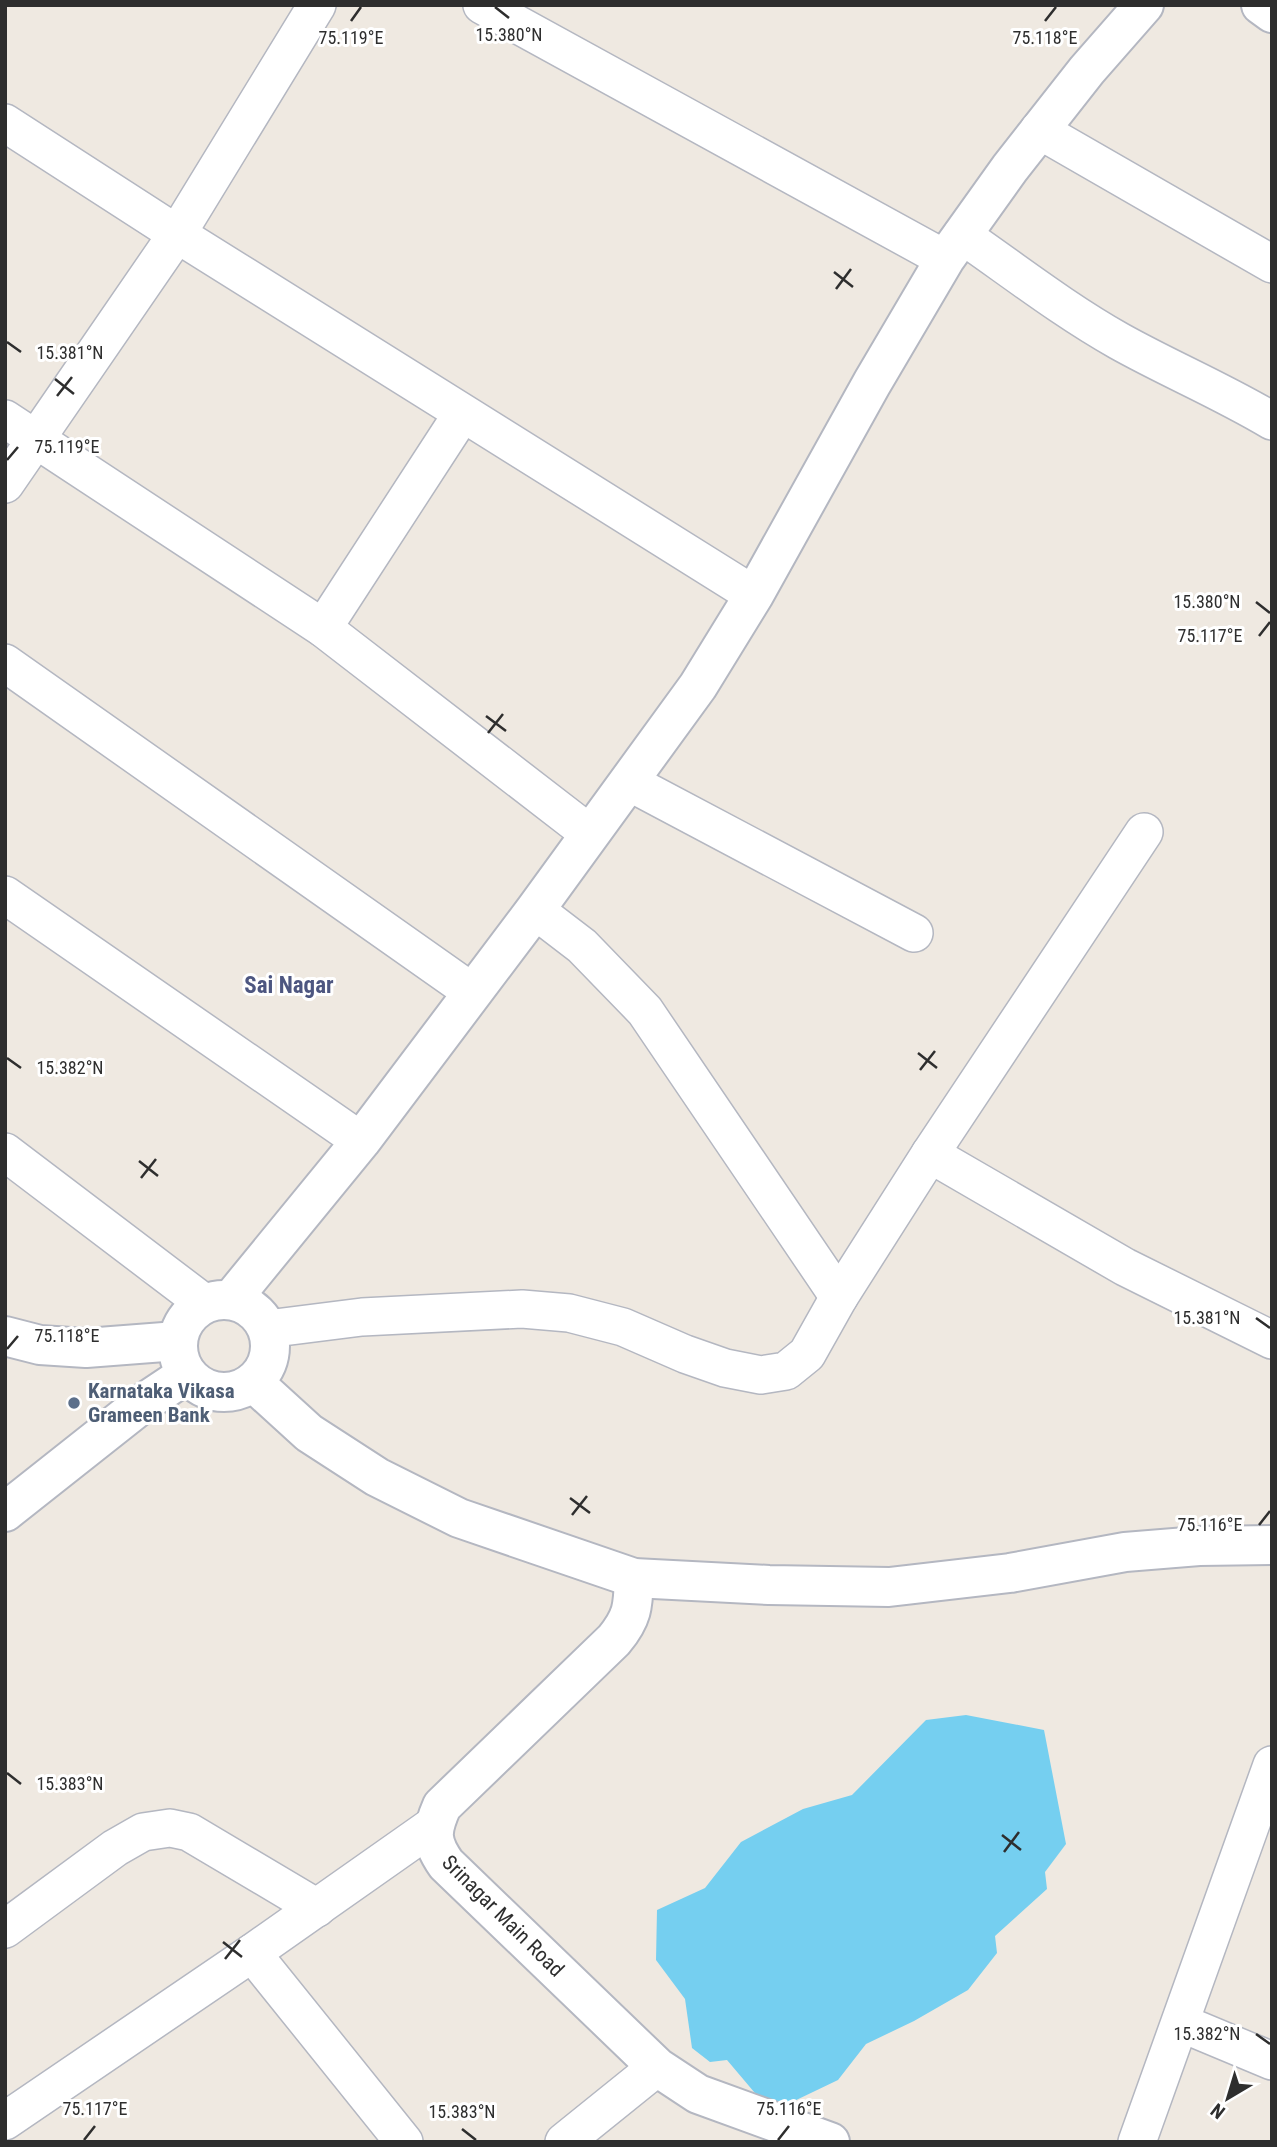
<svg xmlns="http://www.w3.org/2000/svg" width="1277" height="2147" font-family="'Roboto Condensed',sans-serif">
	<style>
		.water { fill: #75cff0 }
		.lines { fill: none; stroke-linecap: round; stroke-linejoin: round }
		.minor-casing { stroke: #b4b7c1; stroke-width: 40 }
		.tertiary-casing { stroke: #b4b7c1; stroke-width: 42 }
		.secondary-casing { stroke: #b4b7c1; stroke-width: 42 }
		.minor { stroke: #fff; stroke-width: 37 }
		.tertiary { stroke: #fff; stroke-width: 38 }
		.secondary { stroke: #fff; stroke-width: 38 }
		.ticks { fill: none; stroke: #2e2e2e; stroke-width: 2.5 }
		.service-dot { fill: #5c6f8a; stroke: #fff; stroke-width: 2.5 }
		.labels { text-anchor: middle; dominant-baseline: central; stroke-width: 6; stroke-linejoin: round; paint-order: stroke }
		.service-label { font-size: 21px; font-weight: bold; fill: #4e5e75; stroke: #fff; text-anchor: start }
		.street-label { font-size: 21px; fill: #2e2e2e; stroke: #fff }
		.neighbourhood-label { font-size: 23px; font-weight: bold; fill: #4d5680; stroke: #fff }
		.ticks-label { font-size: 18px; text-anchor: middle; fill: #2e2e2e; stroke: #fff; stroke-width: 6; stroke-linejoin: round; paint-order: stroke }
	</style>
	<rect width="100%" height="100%" fill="#efe9e1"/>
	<polygon class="water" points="966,1715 1044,1730 1066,1844 1045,1872 1047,1889 995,1936 997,1953 968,1990 914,2021 866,2044 838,2080 790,2103 766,2106 727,2060 710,2062 692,2048 685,1999 656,1960 657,1910 705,1888 741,1842 803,1809 852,1795 926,1720"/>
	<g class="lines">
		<defs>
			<g id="minor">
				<polyline points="482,5 945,259"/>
				<polyline points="5,123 177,234 754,595"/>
				<polyline points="1039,130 1272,264"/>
				<path d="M962,235C1014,271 1064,310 1119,341C1169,369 1222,391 1272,421"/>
				<polyline points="5,419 323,628 590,834"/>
				<polyline points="5,484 177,234 317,5"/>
				<polyline points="323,628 462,414"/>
				<polyline points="5,663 472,992"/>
				<polyline points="629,782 914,933"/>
				<polyline points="5,895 361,1141"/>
				<polyline points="535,910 582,946 645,1011 839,1297"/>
				<polyline points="5,1152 204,1303"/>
				<polyline points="930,1154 1125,1267 1272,1340"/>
				<polyline points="267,1329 362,1317 522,1309 569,1313 623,1327 685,1354 725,1368 761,1375 786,1371 807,1354 839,1297 930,1154 1144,832"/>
				<polyline points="5,1929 115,1848 143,1832 170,1828 189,1832 317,1908"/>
				<polyline points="252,1953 404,2142"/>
				<polyline points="1181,2023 1272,2061"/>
				<polyline points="5,2121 252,1953 434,1825"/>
				<polyline points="564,2142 657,2067"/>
				<polyline points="1137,2142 1272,1765"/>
			</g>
			<g id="tertiary">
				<polyline points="1261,5 1272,13"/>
				<polyline points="5,1336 40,1345 86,1348 177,1341"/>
				<polyline points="253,1382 309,1433 377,1477 459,1518 634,1578 769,1585 889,1587 1010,1573 1125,1552 1199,1546 1272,1545"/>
				<polyline points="5,1512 139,1406 187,1374"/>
				<path d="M634,1578C633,1606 633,1617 614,1640L442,1806C431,1831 430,1841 446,1864L657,2067L698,2094L830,2142"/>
			</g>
			<g id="secondary">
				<polyline points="231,1300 361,1141 535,910 698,686 754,595 872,383 945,259 1010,168 1087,70 1144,5"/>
				<circle cx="224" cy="1346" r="46"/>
			</g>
		</defs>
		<use href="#minor" class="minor-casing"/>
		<use href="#tertiary" class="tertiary-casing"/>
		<use href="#secondary" class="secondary-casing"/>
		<use href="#minor" class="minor"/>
		<use href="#tertiary" class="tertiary"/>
		<use href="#secondary" class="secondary"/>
	</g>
	<path class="ticks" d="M495,7L509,18M351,21L361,7M1045,21L1056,7M834,272L853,287M836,289L851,269M7,342L21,352M55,379L74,394M57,396L72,377M7,460L18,447M1256,602L1270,613M1259,636L1270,622M486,716L506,731M488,733L503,714M918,1053L937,1068M7,1058L21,1068M920,1070L935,1051M139,1161L158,1176M141,1178L156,1159M1256,1318L1270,1328M7,1349L18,1336M570,1498L590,1513M572,1515L587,1496M1259,1525L1270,1511M7,1773L21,1784M1002,1835L1021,1850M1004,1852L1019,1832M223,1942L242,1957M225,1959L240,1940M1256,2034L1270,2044M462,2129L476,2140M84,2140L95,2126M778,2140L789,2126"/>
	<circle class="service-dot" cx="74" cy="1403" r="7"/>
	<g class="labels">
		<g class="service-label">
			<text x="88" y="1391">Karnataka Vikasa<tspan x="88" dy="24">Grameen Bank</tspan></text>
		</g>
		<g class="street-label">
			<text transform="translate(503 1916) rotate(45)">Srinagar Main Road</text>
		</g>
		<g class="neighbourhood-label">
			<text x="289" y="985">Sai Nagar</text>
		</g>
	</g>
	<g class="ticks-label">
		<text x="509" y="41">15.380°N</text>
		<text x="351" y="44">75.119°E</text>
		<text x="1045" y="44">75.118°E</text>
		<text x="70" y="359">15.381°N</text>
		<text x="67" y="453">75.119°E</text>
		<text x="1207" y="608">15.380°N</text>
		<text x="1210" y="642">75.117°E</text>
		<text x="70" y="1074">15.382°N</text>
		<text x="1207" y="1324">15.381°N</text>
		<text x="67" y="1342">75.118°E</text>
		<text x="1210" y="1531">75.116°E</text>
		<text x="70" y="1790">15.383°N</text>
		<text x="1207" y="2040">15.382°N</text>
		<text x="95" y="2115">75.117°E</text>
		<text x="789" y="2115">75.116°E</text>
		<text x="462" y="2118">15.383°N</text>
	</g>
	<rect width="1277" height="2147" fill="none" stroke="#2e2e2e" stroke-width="14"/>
	<g transform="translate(1228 2098) rotate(218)" stroke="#ffffff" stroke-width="5" paint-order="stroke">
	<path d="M0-5L12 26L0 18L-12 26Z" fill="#2e2e2e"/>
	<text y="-10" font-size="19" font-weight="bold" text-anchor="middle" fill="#2e2e2e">N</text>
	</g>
</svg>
